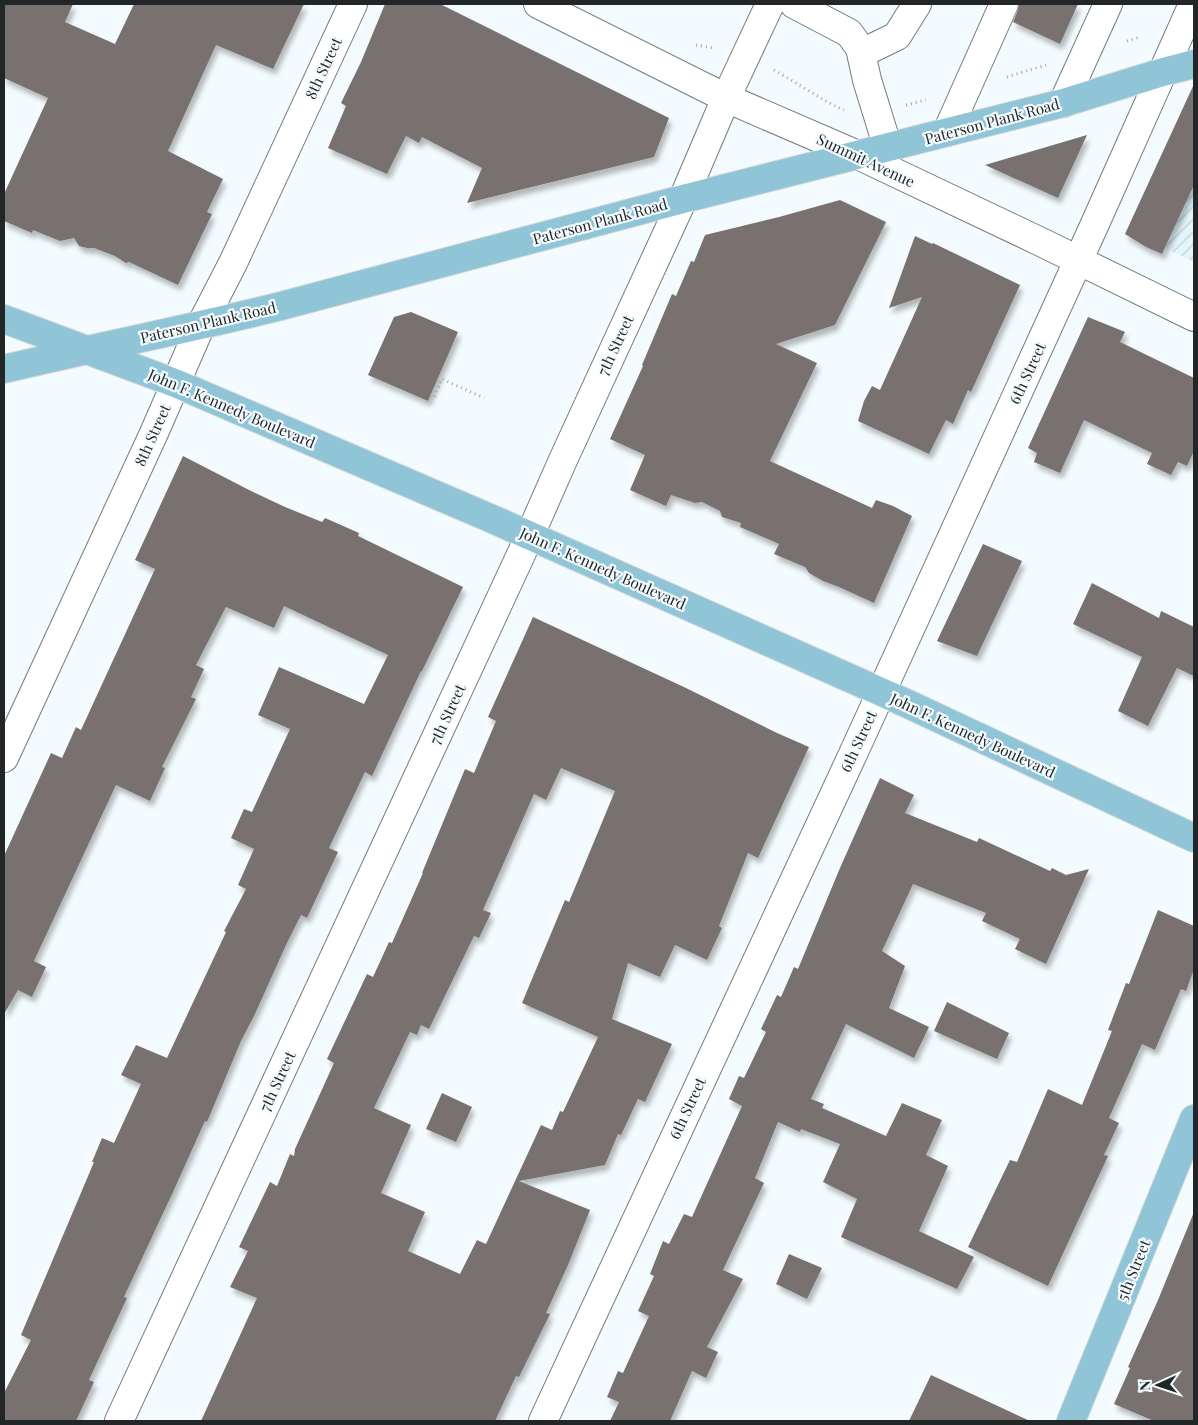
<svg xmlns="http://www.w3.org/2000/svg" width="1198" height="1425" font-family="'Playfair Display',serif">
	<style>
		.industrial { fill: url(#industrial-furrows) }
		.building { fill: #79706f; fill-rule: evenodd; filter: url(#shadow) }
		.lines { fill: none; stroke-linecap: round; stroke-linejoin: round }
		.minor-casing { stroke: #727b7e; stroke-width: 30 }
		.major-casing { stroke: #d7d8d8; stroke-width: 30 }
		.path { stroke: #9da3a5; stroke-width: 3; stroke-dasharray: 1 4; stroke-linecap: butt }
		.minor { stroke: #fff; stroke-width: 28 }
		.major { stroke: #8fc5d7; stroke-width: 28 }
		.labels { text-anchor: middle; dominant-baseline: central; stroke-width: 4.5; stroke-linejoin: round; paint-order: stroke }
		.street-label { font-size: 15px; fill: #222627; stroke: #f3fbfe }
	</style>
	<defs>
		<pattern id="industrial-furrows" width="10" height="10" patternUnits="userSpaceOnUse" patternTransform="scale(1.25)"><rect width="10" height="10" fill="#e2f5fc"/><path d="M-1 1l2-2M0 10L10 0M9 11l2-2" fill="none" stroke="#c2d2d8"/></pattern>
		<filter id="shadow"><feDropShadow dx="3" dy="5.5" stdDeviation="2.5" flood-color="#0004"/></filter>
	</defs>
	<rect width="100%" height="100%" fill="#f3fbfe"/>
	<polygon class="industrial" points="1194,185 1194,262 1165,248"/>
	<g class="building">
		<polygon points="4,4 73,4 65,22 115,44 134,4 304,4 273,69 216,45 168,151 223,179 207,212 212,214 178,285 129,262 126,263 115,256 94,248 87,248 79,246 74,238 60,241 33,230 32,233 4,221 4,194 48,98 4,78"/>
		<polygon points="385,4 440,4 669,118 654,157 467,203 482,168 422,137 419,143 406,136 387,174 328,148 346,106 341,103 361,62"/>
		<polygon points="1019,4 1078,4 1060,44 1013,22 1018,10"/>
		<polygon points="1194,84 1194,185 1162,254 1146,247 1125,234"/>
		<polygon points="1087,135 1058,198 985,165"/>
		<polygon points="840,200 886,222 835,325 776,344 817,363 770,461 872,508 876,500 893,506 912,516 874,603 839,587 823,581 809,573 805,567 774,554 779,544 740,527 741,523 722,517 720,511 702,502 695,503 671,495 666,506 630,490 645,455 610,439 643,366 642,365 672,294 676,296 691,261 694,262 705,235 779,217"/>
		<polygon points="915,236 932,244 933,243 1020,285 971,392 968,390 953,424 946,420 929,454 858,421 864,401 872,386 880,390 922,297 889,308"/>
		<polygon points="411,312 458,332 428,401 368,375 394,317"/>
		<polygon points="1088,317 1125,332 1120,342 1194,378 1194,451 1187,466 1178,462 1171,475 1147,464 1152,453 1084,420 1060,473 1034,462 1037,453 1028,448"/>
		<polygon points="183,456 251,491 285,507 322,522 325,518 359,533 358,536 463,587 422,671 421,671 372,776 365,772 329,848 338,852 307,918 301,915 286,945 255,1014 241,1041 207,1122 205,1121 173,1192 124,1297 127,1298 89,1380 94,1382 76,1421 4,1421 4,1393 31,1340 21,1335 94,1162 92,1162 102,1138 114,1143 141,1084 121,1075 136,1045 167,1058 226,932 224,931 246,889 238,885 254,849 231,838 244,809 252,812 290,729 258,715 279,667 364,704 388,655 284,606 274,628 226,607 196,665 204,669 191,697 196,699 162,767 165,768 150,801 116,785 34,961 46,967 32,997 18,990 4,1014 4,856 51,753 62,758 76,727 81,730 155,569 135,560"/>
		<polygon points="983,544 1022,561 977,656 937,641"/>
		<polygon points="1092,583 1159,618 1161,611 1194,627 1194,676 1177,668 1148,726 1118,711 1142,657 1073,624"/>
		<path d="M533,617L686,688L777,733L809,747L758,858L748,853L719,926L722,928L707,960L675,945L660,977L628,963L612,1019L672,1044L645,1102L638,1099L621,1135L618,1134L605,1165L519,1181L590,1210L568,1265L546,1313L550,1314L519,1377L516,1376L495,1421H201L257,1298L230,1287L248,1251L239,1247L270,1182L277,1186L290,1154L294,1156L295,1149L334,1063L327,1059L367,974L373,977L389,942L392,943L423,873H422L465,769L474,773L496,721L488,717ZM561,768L615,791L569,902L565,900L522,1003L598,1037L563,1112L560,1111L552,1130L541,1125L486,1244L477,1240L460,1274L408,1251L425,1212L381,1193L411,1125L374,1108L410,1032L417,1035L421,1025L429,1029L474,936L479,938L491,913L483,910L534,794L546,800Z"/>
		<polygon points="880,778 914,795 905,813 977,842 979,838 1050,871 1052,868 1066,875 1089,869 1046,964 1015,949 1020,939 982,921 986,913 913,884 882,951 905,966 889,1008 929,1027 914,1058 846,1024 811,1099 824,1104 822,1108 886,1136 902,1103 942,1120 926,1155 948,1166 919,1231 974,1257 957,1289 841,1237 857,1199 823,1182 840,1144 801,1129 800,1132 778,1122 755,1178 764,1183 723,1270 743,1279 707,1347 718,1352 706,1378 692,1371 670,1421 610,1421 619,1402 607,1397 618,1371 623,1373 649,1316 638,1311 654,1276 650,1274 663,1241 669,1244 684,1214 692,1217 742,1106 729,1099 739,1076 744,1078 766,1032 761,1029 777,995 781,997 794,967 798,969 840,868"/>
		<polygon points="1158,910 1194,926 1194,969 1186,991 1181,989 1155,1050 1142,1044 1109,1118 1119,1123 1104,1155 1108,1156 1048,1286 968,1247 1010,1160 1017,1162 1048,1089 1082,1105 1112,1031 1108,1030 1126,983 1129,984"/>
		<polygon points="947,1002 1009,1033 997,1059 934,1031"/>
		<polygon points="442,1093 472,1107 456,1142 426,1129"/>
		<polygon points="1194,1212 1194,1421 1154,1421 1114,1404 1130,1368 1128,1367 1158,1300"/>
		<polygon points="789,1254 822,1268 807,1299 776,1284"/>
		<polygon points="931,1375 1030,1421 909,1421"/>
	</g>
	<g class="lines">
		<defs>
			<g id="minor">
				<polyline points="538,4 726,98 858,155 1041,242 1194,317"/>
				<polyline points="794,4 849,33 860,48 867,80 888,148"/>
				<polyline points="862,53 897,36 917,4"/>
				<polyline points="1063,103 1108,4"/>
				<polyline points="947,132 1004,4"/>
				<polyline points="4,758 154,433 201,325 233,263 353,4"/>
				<polyline points="119,1421 530,535 563,460 683,199 726,98 770,4"/>
				<polyline points="543,1421 853,754 1094,226 1193,4"/>
			</g>
			<g id="major">
				<polyline points="4,319 175,383 490,518 908,704 1194,838"/>
				<path d="M4,369C96,347 189,329 281,306L683,199L1063,103L1163,72L1194,64"/>
				<polyline points="1071,1421 1194,1119"/>
			</g>
		</defs>
		<use href="#minor" class="minor-casing"/>
		<use href="#major" class="major-casing"/>
		<g class="path">
			<polyline points="1127,41 1140,37"/>
			<polyline points="696,45 714,48"/>
			<polyline points="774,70 831,104 844,110"/>
			<polyline points="1007,77 1046,65"/>
			<polyline points="906,105 926,100"/>
			<polyline points="430,395 434,397 442,379 484,398"/>
		</g>
		<use href="#minor" class="minor"/>
		<use href="#major" class="major"/>
	</g>
	<g class="labels">
		<g class="street-label">
			<text transform="translate(323 68) rotate(-65)">8th Street</text>
			<text transform="translate(992 121) rotate(-15)">Paterson Plank Road</text>
			<text transform="translate(866 160) rotate(25)">Summit Avenue</text>
			<text transform="translate(600 221) rotate(-15)">Paterson Plank Road</text>
			<text transform="translate(208 322) rotate(-13)">Paterson Plank Road</text>
			<text transform="translate(615 345) rotate(-65)">7th Street</text>
			<text transform="translate(1027 373) rotate(-65)">6th Street</text>
			<text transform="translate(232 408) rotate(23)">John F. Kennedy Boulevard</text>
			<text transform="translate(152 435) rotate(-66)">8th Street</text>
			<text transform="translate(603 568) rotate(24)">John F. Kennedy Boulevard</text>
			<text transform="translate(447 714) rotate(-65)">7th Street</text>
			<text transform="translate(973 735) rotate(25)">John F. Kennedy Boulevard</text>
			<text transform="translate(858 741) rotate(-65)">6th Street</text>
			<text transform="translate(277 1081) rotate(-65)">7th Street</text>
			<text transform="translate(687 1108) rotate(-65)">6th Street</text>
			<text transform="translate(1133 1270) rotate(-68)">5th Street</text>
		</g>
	</g>
	<rect width="1198" height="1425" fill="none" stroke="#222627" stroke-width="10"/>
	<g transform="translate(1158 1385) rotate(267)" stroke="#f3fbfe" stroke-width="4" paint-order="stroke">
	<path d="M0-4L9 19L0 12L-9 19Z" fill="#222627"/>
	<text y="-8" font-size="14" font-weight="bold" text-anchor="middle" fill="#222627">N</text>
	</g>
</svg>
